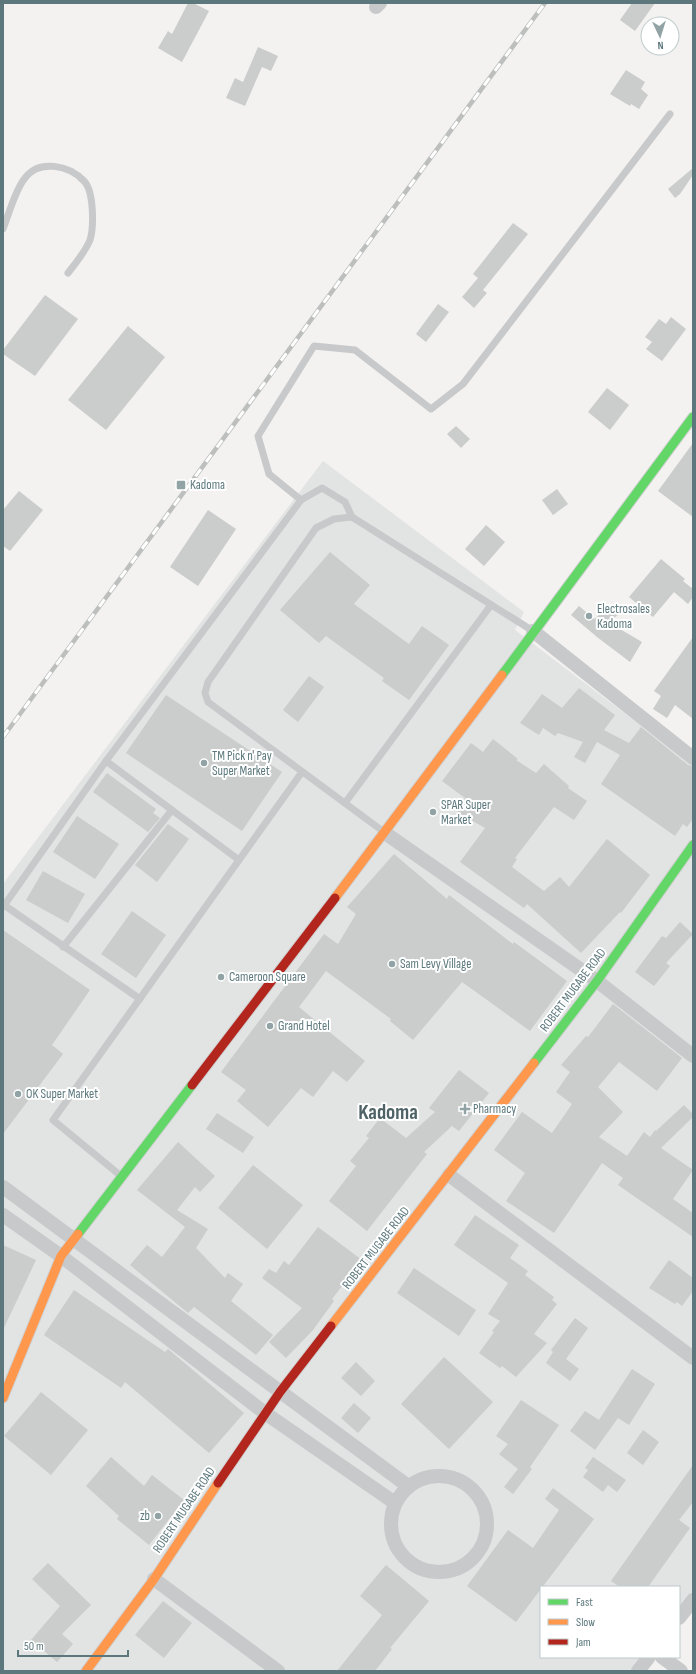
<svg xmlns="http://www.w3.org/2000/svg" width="696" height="1674" font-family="'Sofia Sans Condensed',sans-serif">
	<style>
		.built { fill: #e2e3e3 }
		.building { fill: #cacdcc }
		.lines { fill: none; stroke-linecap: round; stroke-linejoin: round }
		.fast-casing { stroke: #cfd0d0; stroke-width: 11 }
		.slow-casing { stroke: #cfd0d0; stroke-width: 11 }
		.jam-casing { stroke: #cfd0d0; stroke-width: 11 }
		.lane { stroke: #c8c9ca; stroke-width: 7 }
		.street { stroke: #c8c9ca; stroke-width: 14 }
		.fast { stroke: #63d668; stroke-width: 9 }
		.slow { stroke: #ff974d; stroke-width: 9 }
		.jam { stroke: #b3261e; stroke-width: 9 }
		.rail-casing { stroke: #bdbfbf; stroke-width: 4.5 }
		.rail { stroke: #fff; stroke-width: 3; stroke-dasharray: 9; stroke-linecap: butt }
		.poi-dot { fill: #91a3a5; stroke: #fff; stroke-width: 1.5 }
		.labels { text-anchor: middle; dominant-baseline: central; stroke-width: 4; stroke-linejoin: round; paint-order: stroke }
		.poi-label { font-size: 13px; fill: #5c787d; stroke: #fff; text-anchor: start }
		.street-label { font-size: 13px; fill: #5c787d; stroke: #fff }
		.town-label { font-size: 21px; font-weight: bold; fill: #4f6367; stroke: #fff }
	</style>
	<rect width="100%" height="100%" fill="#f3f2f0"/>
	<polygon class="built" points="323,461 524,612 515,630 693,765 693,1596 679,1615 679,1587 541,1587 541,1657 648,1657 637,1671 3,1671 3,884"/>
	<g class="building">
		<polygon points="188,3 193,3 209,11 182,62 158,48 168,31 172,34"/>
		<polygon points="632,3 655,3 635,31 620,20"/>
		<polygon points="258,47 278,56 271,71 262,67 245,106 226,98 235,78 243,82"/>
		<polygon points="626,70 645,82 641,89 648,95 639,109 631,104 630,106 610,94"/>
		<polygon points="693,168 693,175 680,194 675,198 668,189"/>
		<polygon points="513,223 528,234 483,290 487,293 474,308 462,297 478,278 473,274"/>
		<polygon points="45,295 78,319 35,376 3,354 3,350"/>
		<polygon points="438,304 449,312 426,342 416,334"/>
		<polygon points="671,317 686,329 662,361 646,349 652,342 645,337 659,319 666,324"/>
		<polygon points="128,326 165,357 106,430 68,400"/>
		<polygon points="607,388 629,405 610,430 588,412"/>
		<polygon points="456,426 470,439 461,448 447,434"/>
		<polygon points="693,443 693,517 658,491"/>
		<polygon points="557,489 568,504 553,515 542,500"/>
		<polygon points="19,491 43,510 10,551 3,546 3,510"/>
		<polygon points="208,510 236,529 198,586 170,567"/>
		<polygon points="486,525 505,542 484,566 465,549"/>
		<polygon points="330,552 370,585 354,604 409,644 422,626 449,645 409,700 382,681 384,678 326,636 319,643 280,610"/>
		<polygon points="661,559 685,579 683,581 693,589 693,597 688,604 674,592 653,617 629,597"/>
		<polygon points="579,606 594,619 611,606 618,615 608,622 642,642 630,662 597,637 571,615"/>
		<polygon points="693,637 693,719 675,705 667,718 653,709 661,696 654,691"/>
		<polygon points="309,676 324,687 298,722 283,710"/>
		<polygon points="579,688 615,715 604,730 629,743 641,727 688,765 693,766 693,819 687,827 683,824 675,836 601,784 620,755 597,742 585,763 574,757 583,742 558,733 555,736 543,728 539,735 520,723 542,694 562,708"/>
		<polygon points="166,695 282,772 242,831 126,753"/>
		<polygon points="493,739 518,759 516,760 536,773 544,764 569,786 568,788 587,801 574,820 554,807 515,858 517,859 512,867 544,891 560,877 569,887 607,839 650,875 621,913 620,912 581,953 527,904 524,908 460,862 485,828 457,812 465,798 442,781 471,743 483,752"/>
		<polygon points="107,773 156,809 153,813 160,818 148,832 93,792"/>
		<polygon points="77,816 119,844 95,879 53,852"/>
		<polygon points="168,824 189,839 157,882 135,865"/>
		<polygon points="394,854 447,899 449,895 513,944 514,942 567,981 530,1031 462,982 413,1040 390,1021 391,1019 326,971 299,1007 365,1061 347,1082 333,1071 313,1097 301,1088 268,1127 237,1101 246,1090 221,1072 324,934 338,944 356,914 347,907"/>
		<polygon points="43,871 85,894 68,923 26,900"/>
		<polygon points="132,911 166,935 136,978 101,954"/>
		<polygon points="680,922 693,934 666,963 670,966 654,986 635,972 662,936 666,938"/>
		<polygon points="3,930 90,990 52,1045 63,1054 3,1134"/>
		<polygon points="613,1004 682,1058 657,1091 619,1062 598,1087 623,1112 599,1137 627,1156 644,1132 650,1137 655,1130 656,1131 684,1105 693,1114 693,1117 661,1148 693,1170 673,1199 693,1213 693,1237 618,1185 623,1178 602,1163 554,1233 506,1201 525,1173 494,1150 522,1112 552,1133 572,1104 556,1092 570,1072 561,1065 586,1036 588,1037"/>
		<polygon points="459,1070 489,1093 459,1131 452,1126 424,1152 427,1154 367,1231 329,1201 356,1166 350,1161 369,1138 366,1136 380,1118 406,1138 435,1112 429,1108"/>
		<polygon points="217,1113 254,1137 243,1153 206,1129"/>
		<polygon points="178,1142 215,1176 200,1192 195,1187 177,1210 208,1229 196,1248 225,1278 228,1273 243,1284 231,1301 273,1335 256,1355 194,1307 188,1313 130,1265 147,1245 162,1257 185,1227 137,1190"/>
		<polygon points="253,1165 303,1205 267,1249 218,1208"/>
		<polygon points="475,1215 519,1245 510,1258 528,1271 525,1275 554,1297 552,1300 557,1304 534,1334 547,1343 516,1377 502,1366 500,1368 479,1353 494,1332 492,1331 500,1321 488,1314 508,1283 454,1245"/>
		<polygon points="318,1227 362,1260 332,1299 334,1301 313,1330 286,1358 269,1342 302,1308 262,1278 269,1269 276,1273 284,1261 289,1265"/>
		<polygon points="3,1245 36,1260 3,1330"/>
		<polygon points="669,1260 693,1278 693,1291 682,1306 677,1302 675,1304 649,1288"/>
		<polygon points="414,1268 476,1310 459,1336 397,1293"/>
		<polygon points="74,1290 165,1352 168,1349 244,1413 209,1453 125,1382 121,1388 44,1335"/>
		<polygon points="575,1318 588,1328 566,1359 579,1369 570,1381 546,1363 553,1352 551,1350"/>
		<polygon points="444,1357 493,1402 449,1449 401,1404"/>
		<polygon points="356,1362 375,1381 361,1396 341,1378"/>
		<polygon points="632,1369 655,1384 629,1425 618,1418 595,1450 570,1431 585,1411 599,1420"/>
		<polygon points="41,1392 88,1430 51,1475 4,1436"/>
		<polygon points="521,1400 559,1425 530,1467 532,1469 513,1494 504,1487 518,1469 499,1454 508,1444 496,1436"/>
		<polygon points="354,1403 371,1418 358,1433 341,1418"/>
		<polygon points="643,1430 659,1442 643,1465 627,1453"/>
		<polygon points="111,1457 144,1486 152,1475 184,1500 149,1545 117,1519 119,1516 86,1486"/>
		<polygon points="593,1457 626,1480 617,1492 608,1485 603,1492 583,1477 588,1470 585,1468"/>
		<polygon points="693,1465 693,1502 679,1520 690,1528 648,1587 620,1587 611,1581"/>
		<polygon points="553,1488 594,1519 516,1622 467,1586 508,1530 533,1548 559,1510 545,1499"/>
		<polygon points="48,1563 91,1605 62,1634 73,1644 57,1662 31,1640 60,1606 32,1579"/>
		<polygon points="386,1565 429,1601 390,1648 392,1649 375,1671 337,1671 382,1615 360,1596"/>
		<polygon points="163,1601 192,1623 164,1658 135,1635"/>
	</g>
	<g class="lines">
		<defs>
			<g id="fast">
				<polyline points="502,675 693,417"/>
				<polyline points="534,1063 597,981 693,845"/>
				<polyline points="78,1234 192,1085"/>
			</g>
			<g id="slow">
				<polyline points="335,898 502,675"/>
				<polyline points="331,1326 534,1063"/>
				<polyline points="3,1398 61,1256 78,1234"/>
				<polyline points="86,1671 154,1579 218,1483"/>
			</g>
			<g id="jam">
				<polyline points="192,1085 335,898"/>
				<polyline points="218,1483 280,1392 331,1326"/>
			</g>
		</defs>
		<use href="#fast" class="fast-casing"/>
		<use href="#slow" class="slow-casing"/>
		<use href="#jam" class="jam-casing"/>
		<g class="lane">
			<path d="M3,229C9,214 15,190 25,178C39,159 69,165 84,181C94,191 94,227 90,240C85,252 76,263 68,273"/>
			<polyline points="301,500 269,474 258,436 314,346 355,350 431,409 463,384 670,114"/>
			<polyline points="106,761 239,860"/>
			<polyline points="345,803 491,605"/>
			<polyline points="384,832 208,702 205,693 208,682 316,528 334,519 352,517 533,631"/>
			<polyline points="4,905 140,999"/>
			<polyline points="3,907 106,761 301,500 322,488 345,502 352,517"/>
			<polyline points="63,947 172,810"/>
			<polyline points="121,1176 53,1120 302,772"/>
		</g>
		<g class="street">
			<polyline points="376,7 380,3"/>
			<polyline points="533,631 693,758"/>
			<polyline points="385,833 597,981 693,1056"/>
			<polyline points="449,1175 693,1358"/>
			<polyline points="3,1187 408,1486"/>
			<polyline points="3,1215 61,1256 265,1413 395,1503"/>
			<circle cx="439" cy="1524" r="48"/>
			<polyline points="154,1579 278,1671"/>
			<polyline points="679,1618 693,1600"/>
			<polyline points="662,1657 681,1671"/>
			<polyline points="638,1671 649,1657"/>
		</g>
		<use href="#fast" class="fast"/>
		<use href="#slow" class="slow"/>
		<use href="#jam" class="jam"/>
		<defs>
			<polyline id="rail" points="3,737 545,3"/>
		</defs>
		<use href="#rail" class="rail-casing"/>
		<use href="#rail" class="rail"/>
	</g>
	<g class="poi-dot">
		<rect x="176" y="480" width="10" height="10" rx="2"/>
		<circle cx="589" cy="616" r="4"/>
		<circle cx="204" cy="763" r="4"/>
		<circle cx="433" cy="812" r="4"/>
		<circle cx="392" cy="964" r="4"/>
		<circle cx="221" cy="977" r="4"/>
		<circle cx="270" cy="1026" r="4"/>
		<circle cx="18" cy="1094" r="4"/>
		<path d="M463 1103h4v4h4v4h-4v4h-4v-4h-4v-4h4z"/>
		<circle cx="158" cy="1516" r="4"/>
	</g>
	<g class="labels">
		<g class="poi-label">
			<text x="190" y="485">Kadoma</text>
			<text x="597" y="609">Electrosales<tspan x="597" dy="15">Kadoma</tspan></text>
			<text x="212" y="756">TM Pick n' Pay<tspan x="212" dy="15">Super Market</tspan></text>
			<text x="441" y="805">SPAR Super<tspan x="441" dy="15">Market</tspan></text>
			<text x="400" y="964">Sam Levy Village</text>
			<text x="229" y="977">Cameroon Square</text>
			<text x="278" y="1026">Grand Hotel</text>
			<text x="26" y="1094">OK Super Market</text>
			<text x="473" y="1109">Pharmacy</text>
			<text x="150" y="1516" text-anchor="end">zb</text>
		</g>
		<g class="street-label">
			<text transform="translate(573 990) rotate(-53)">ROBERT MUGABE ROAD</text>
			<text transform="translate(376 1248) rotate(-52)">ROBERT MUGABE ROAD</text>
			<text transform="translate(184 1510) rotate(-56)">ROBERT MUGABE ROAD</text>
		</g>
		<g class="town-label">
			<text x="388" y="1112">Kadoma</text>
		</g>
	</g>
	<rect width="696" height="1674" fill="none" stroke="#5c787d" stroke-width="8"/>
	<rect x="540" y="1586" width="140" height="72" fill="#ffffff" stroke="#bec9cb"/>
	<rect x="548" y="1599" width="20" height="6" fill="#63d668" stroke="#bec9cb"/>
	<text x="576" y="1606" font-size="12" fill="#5c787d">Fast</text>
	<rect x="548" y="1619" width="20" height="6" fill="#ff974d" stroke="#bec9cb"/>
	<text x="576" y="1626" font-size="12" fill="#5c787d">Slow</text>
	<rect x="548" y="1639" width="20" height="6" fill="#b3261e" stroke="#bec9cb"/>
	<text x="576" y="1646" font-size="12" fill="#5c787d">Jam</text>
	<g transform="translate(660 36) rotate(176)"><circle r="19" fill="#ffffff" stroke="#bec9cb"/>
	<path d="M0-3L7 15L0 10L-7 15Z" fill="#91a3a5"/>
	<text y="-6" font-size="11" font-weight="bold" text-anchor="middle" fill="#5c787d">N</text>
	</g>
	<path d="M18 1650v6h110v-6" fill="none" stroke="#5c787d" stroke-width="2"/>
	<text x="24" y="1650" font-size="12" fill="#5c787d" stroke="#ffffff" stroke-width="3" paint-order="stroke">50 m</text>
</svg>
